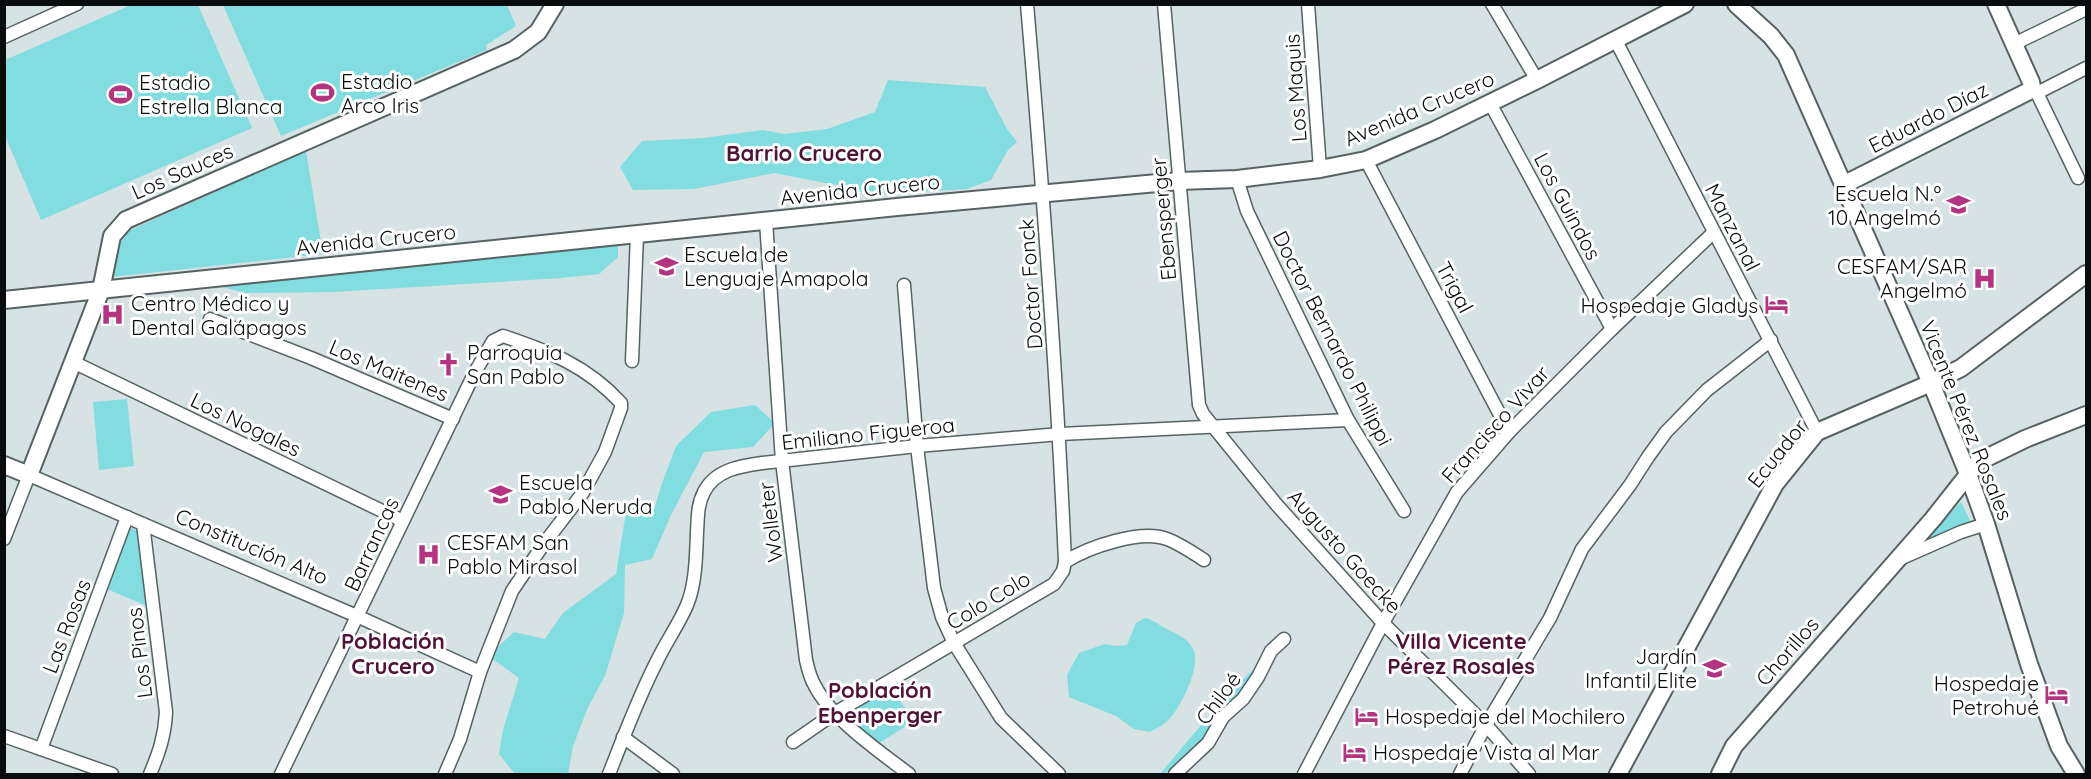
<svg xmlns="http://www.w3.org/2000/svg" width="2091" height="779" font-family="Quicksand,sans-serif">
	<style>
		.green { fill: #81dde0 }
		.lines { fill: none; stroke-linecap: round; stroke-linejoin: round }
		.street-casing { stroke: #576262; stroke-width: 15 }
		.secondary-casing { stroke: #576262; stroke-width: 20 }
		.street { stroke: #fff; stroke-width: 12 }
		.secondary { stroke: #fff; stroke-width: 16 }
		.labels { text-anchor: middle; dominant-baseline: central; stroke-width: 6; stroke-linejoin: round; paint-order: stroke }
		.poi-label { font-size: 21px; fill: #090c0c; stroke: #fff; text-anchor: start }
		.street-label { font-size: 21px; fill: #090c0c; stroke: #fff }
		.neighbourhood-label { font-size: 22px; font-weight: bold; fill: #501236; stroke: #fff }
	</style>
	<rect width="100%" height="100%" fill="#d6e2e3"/>
	<g class="green">
		<polygon points="131,5 198,5 252,128 41,220 5,136 5,60"/>
		<polygon points="223,5 507,5 516,26 486,45 487,50 281,136"/>
		<polygon points="888,80 985,87 1007,129 1017,142 1008,150 991,180 967,189 872,195 836,185 774,173 694,189 633,190 620,167 642,141 703,138 763,130 784,134 827,129 875,112"/>
		<polygon points="306,151 323,254 112,277 117,247 126,232"/>
		<polygon points="618,240 618,257 599,274 561,278 334,292 245,293 204,282"/>
		<polygon points="127,399 134,466 99,470 93,402"/>
		<polygon points="755,405 775,423 753,447 704,452 671,515 652,559 625,565 624,613 605,676 588,707 573,746 568,774 515,774 499,754 503,730 519,678 488,656 514,632 545,639 563,613 616,574 627,506 653,514 661,486 676,446 711,412"/>
		<polygon points="1961,502 1971,522 1935,538 1930,538 1930,534"/>
		<polygon points="128,527 140,531 149,607 107,589"/>
		<path d="M1145,618C1154,620 1157,624 1165,628C1176,634 1189,638 1194,651C1200,669 1180,710 1166,722C1162,726 1155,729 1150,732L1134,729L1116,716L1069,697L1067,675L1079,653L1105,644L1115,646L1127,645L1136,623Z"/>
		<path d="M1259,664C1254,673 1249,684 1243,693C1232,710 1178,774 1160,774L1223,699Z"/>
		<path d="M890,689L915,720L878,744C869,735 854,726 852,712L856,707Z"/>
	</g>
	<g class="lines">
		<defs>
			<g id="street">
				<polyline points="1164,4 1199,405 1203,414 1276,504 1383,623 1486,725 1529,774"/>
				<polyline points="1308,4 1320,169"/>
				<polyline points="1492,4 1537,80"/>
				<polyline points="4,37 77,4"/>
				<polyline points="1615,39 1817,432"/>
				<polyline points="2014,44 2086,9"/>
				<polyline points="2032,87 2037,93 2078,178"/>
				<polyline points="2037,93 2086,68"/>
				<polyline points="1490,103 1612,329"/>
				<polyline points="1366,160 1509,432"/>
				<polyline points="1237,179 1247,211 1348,420 1404,511"/>
				<path d="M766,221L782,461L806,660C808,669 810,678 815,686C832,719 880,752 909,774"/>
				<polyline points="904,285 917,446 934,588 942,617 954,643 1001,718 1059,774"/>
				<polyline points="210,319 311,358 453,419"/>
				<polyline points="632,361 637,234"/>
				<polyline points="73,362 403,521"/>
				<path d="M143,524L166,712C165,735 159,753 150,774"/>
				<polyline points="4,539 29,475 359,617 480,672"/>
				<polyline points="1902,558 1961,532 1986,524"/>
				<path d="M1065,562C1088,547 1141,529 1167,539C1180,544 1192,552 1204,560"/>
				<polyline points="4,736 112,774"/>
				<polyline points="623,737 673,774"/>
				<path d="M793,742L835,713L1054,584L1063,571L1065,562C1057,376 1043,190 1027,4"/>
				<polyline points="41,749 127,517"/>
				<path d="M281,774L474,374L493,341L503,336C550,352 586,365 621,403V408L605,452L582,494L543,545L512,591L480,672L460,739L445,774"/>
				<path d="M609,774C624,736 638,698 657,661C666,642 679,624 687,605C696,583 696,556 697,532C698,519 697,505 704,492C715,470 740,466 762,463L917,446L1060,434L1348,420"/>
				<polyline points="1175,774 1208,743 1223,717 1243,699 1258,677 1271,651 1284,639"/>
				<polyline points="1304,774 1383,623 1457,492 1509,432 1612,329 1714,232"/>
				<polyline points="1460,774 1486,725 1550,618 1582,549 1630,485 1648,457 1666,432 1707,390 1771,340"/>
			</g>
			<g id="secondary">
				<polyline points="1736,4 1771,36 1786,55 1931,383 1968,474 1986,524 2029,664 2059,746 2076,774"/>
				<polyline points="1843,185 2029,91 2032,87 2031,82 1996,4"/>
				<polyline points="4,300 897,207 1179,181 1237,179 1320,169 1366,160 1435,130 1537,80 1685,4"/>
				<polyline points="4,465 29,475 101,290 112,236 126,220 514,50 538,32 555,4"/>
				<polyline points="1618,774 1775,484 1817,432 1931,383 1961,368 2086,274"/>
				<polyline points="1720,774 1734,746 1933,519 1978,462 2025,439 2086,415"/>
			</g>
		</defs>
		<use href="#street" class="street-casing"/>
		<use href="#secondary" class="secondary-casing"/>
		<use href="#street" class="street"/>
		<use href="#secondary" class="secondary"/>
	</g>
	<defs>
		<symbol id="stadium-bare" viewBox="-9 -9 18 18"><path d="M0-5a6.5 5 0 1 0 0 10a6.5 5 0 1 0 0-10ZM-3.5-1.8h7v3.6h-7Z" fill="#b4347f" stroke="#fff" stroke-width="2.5" paint-order="stroke"/></symbol>
		<symbol id="school-bare" viewBox="-9 -9 18 18"><path d="M0-5L7-2L0 1L-7-2ZM-4 1L0 2.5L4 1V4Q0 6-4 4Z" fill="#b4347f" stroke="#fff" stroke-width="2.5" paint-order="stroke"/></symbol>
		<symbol id="hospital-bare" viewBox="-9 -9 18 18"><path d="M-5-5h3v3.5h4V-5h3V5h-3V1.5h-4V5h-3Z" fill="#b4347f" stroke="#fff" stroke-width="2.5" paint-order="stroke"/></symbol>
		<symbol id="hotel-bare" viewBox="-9 -9 18 18"><path d="M-6-4.5h1.5V1H6V5H4.5V3h-9V5H-6ZM-4 0a1.8 1.8 0 1 1 3.6 0ZM.5 0V-2.5h3Q6-2.5 6 0Z" fill="#b4347f" stroke="#fff" stroke-width="2.5" paint-order="stroke"/></symbol>
		<symbol id="church-bare" viewBox="-9 -9 18 18"><path d="M-1.2-6h2.4v3.5h3.3v2.4h-3.3V6h-2.4V-.1h-3.3v-2.4h3.3Z" fill="#b4347f" stroke="#fff" stroke-width="2.5" paint-order="stroke"/></symbol>
	</defs>
	<g fill-rule="evenodd">
		<use href="#stadium-bare" x="306" y="76" width="33" height="33"/>
		<use href="#stadium-bare" x="104" y="78" width="33" height="33"/>
		<use href="#school-bare" x="1942" y="188" width="33" height="33"/>
		<use href="#school-bare" x="650" y="250" width="33" height="33"/>
		<use href="#hospital-bare" x="1968" y="262" width="33" height="33"/>
		<use href="#hotel-bare" x="1760" y="288" width="33" height="33"/>
		<use href="#hospital-bare" x="96" y="298" width="33" height="33"/>
		<use href="#church-bare" x="432" y="348" width="33" height="33"/>
		<use href="#school-bare" x="484" y="478" width="33" height="33"/>
		<use href="#hospital-bare" x="412" y="538" width="33" height="33"/>
		<use href="#school-bare" x="1698" y="652" width="33" height="33"/>
		<use href="#hotel-bare" x="2040" y="678" width="33" height="33"/>
		<use href="#hotel-bare" x="1350" y="700" width="33" height="33"/>
		<use href="#hotel-bare" x="1338" y="736" width="33" height="33"/>
	</g>
	<g class="labels">
		<g class="poi-label">
			<text x="341" y="81">Estadio<tspan x="341" dy="24">Arco Iris</tspan></text>
			<text x="139" y="82">Estadio<tspan x="139" dy="24">Estrella Blanca</tspan></text>
			<text x="1941" y="193" text-anchor="end">Escuela N.º<tspan x="1941" dy="24">10 Angelmó</tspan></text>
			<text x="684" y="254">Escuela de<tspan x="684" dy="24">Lenguaje Amapola</tspan></text>
			<text x="1967" y="266" text-anchor="end">CESFAM/SAR<tspan x="1967" dy="24">Angelmó</tspan></text>
			<text x="131" y="303">Centro Médico y<tspan x="131" dy="24">Dental Galápagos</tspan></text>
			<text x="1758" y="305" text-anchor="end">Hospedaje Gladys</text>
			<text x="467" y="352">Parroquia<tspan x="467" dy="24">San Pablo</tspan></text>
			<text x="519" y="482">Escuela<tspan x="519" dy="24">Pablo Neruda</tspan></text>
			<text x="447" y="542">CESFAM San<tspan x="447" dy="24">Pablo Mirasol</tspan></text>
			<text x="1697" y="656" text-anchor="end">Jardín<tspan x="1697" dy="24">Infantil Elite</tspan></text>
			<text x="2039" y="683" text-anchor="end">Hospedaje<tspan x="2039" dy="24">Petrohué</tspan></text>
			<text x="1385" y="716">Hospedaje del Mochilero</text>
			<text x="1373" y="752">Hospedaje Vista al Mar</text>
		</g>
		<g class="street-label">
			<text transform="translate(1295 88) rotate(-94)">Los Maquis</text>
			<text transform="translate(1419 108) rotate(-23)">Avenida Crucero</text>
			<text transform="translate(1928 117) rotate(-27)">Eduardo Díaz</text>
			<text transform="translate(182 171) rotate(-24)">Los Sauces</text>
			<text transform="translate(860 189) rotate(-6)">Avenida Crucero</text>
			<text transform="translate(1568 206) rotate(62)">Los Guindos</text>
			<text transform="translate(1163 219) rotate(-95)">Ebensperger</text>
			<text transform="translate(1733 227) rotate(63)">Manzanal</text>
			<text transform="translate(376 239) rotate(-6)">Avenida Crucero</text>
			<text transform="translate(1030 284) rotate(-94)">Doctor Fonck</text>
			<text transform="translate(1455 287) rotate(62)">Trigal</text>
			<text transform="translate(1333 338) rotate(63)">Doctor Bernardo Philippi</text>
			<text transform="translate(389 370) rotate(23)">Los Maitenes</text>
			<text transform="translate(1967 420) rotate(68)">Vicente Pérez Rosales</text>
			<text transform="translate(246 424) rotate(26)">Los Nogales</text>
			<text transform="translate(1495 424) rotate(-48)">Francisco Vivar</text>
			<text transform="translate(868 433) rotate(-6)">Emiliano Figueroa</text>
			<text transform="translate(1777 453) rotate(-51)">Ecuador</text>
			<text transform="translate(770 522) rotate(-97)">Wolleter</text>
			<text transform="translate(371 544) rotate(-65)">Barrancas</text>
			<text transform="translate(252 546) rotate(23)">Constitución Alto</text>
			<text transform="translate(1345 551) rotate(48)">Augusto Goecke</text>
			<text transform="translate(988 600) rotate(-31)">Colo Colo</text>
			<text transform="translate(66 626) rotate(-69)">Las Rosas</text>
			<text transform="translate(1787 651) rotate(-49)">Chorillos</text>
			<text transform="translate(139 653) rotate(-97)">Los Pinos</text>
			<text transform="translate(1218 698) rotate(-53)">Chiloé</text>
		</g>
		<g class="neighbourhood-label">
			<text x="804" y="153">Barrio Crucero</text>
			<text x="393" y="641">Población<tspan x="393" dy="25">Crucero</tspan></text>
			<text x="1461" y="641">Villa Vicente<tspan x="1461" dy="25">Pérez Rosales</tspan></text>
			<text x="880" y="690">Población<tspan x="880" dy="25">Ebenperger</tspan></text>
		</g>
	</g>
	<rect width="2091" height="779" fill="none" stroke="#090c0c" stroke-width="12"/>
</svg>
